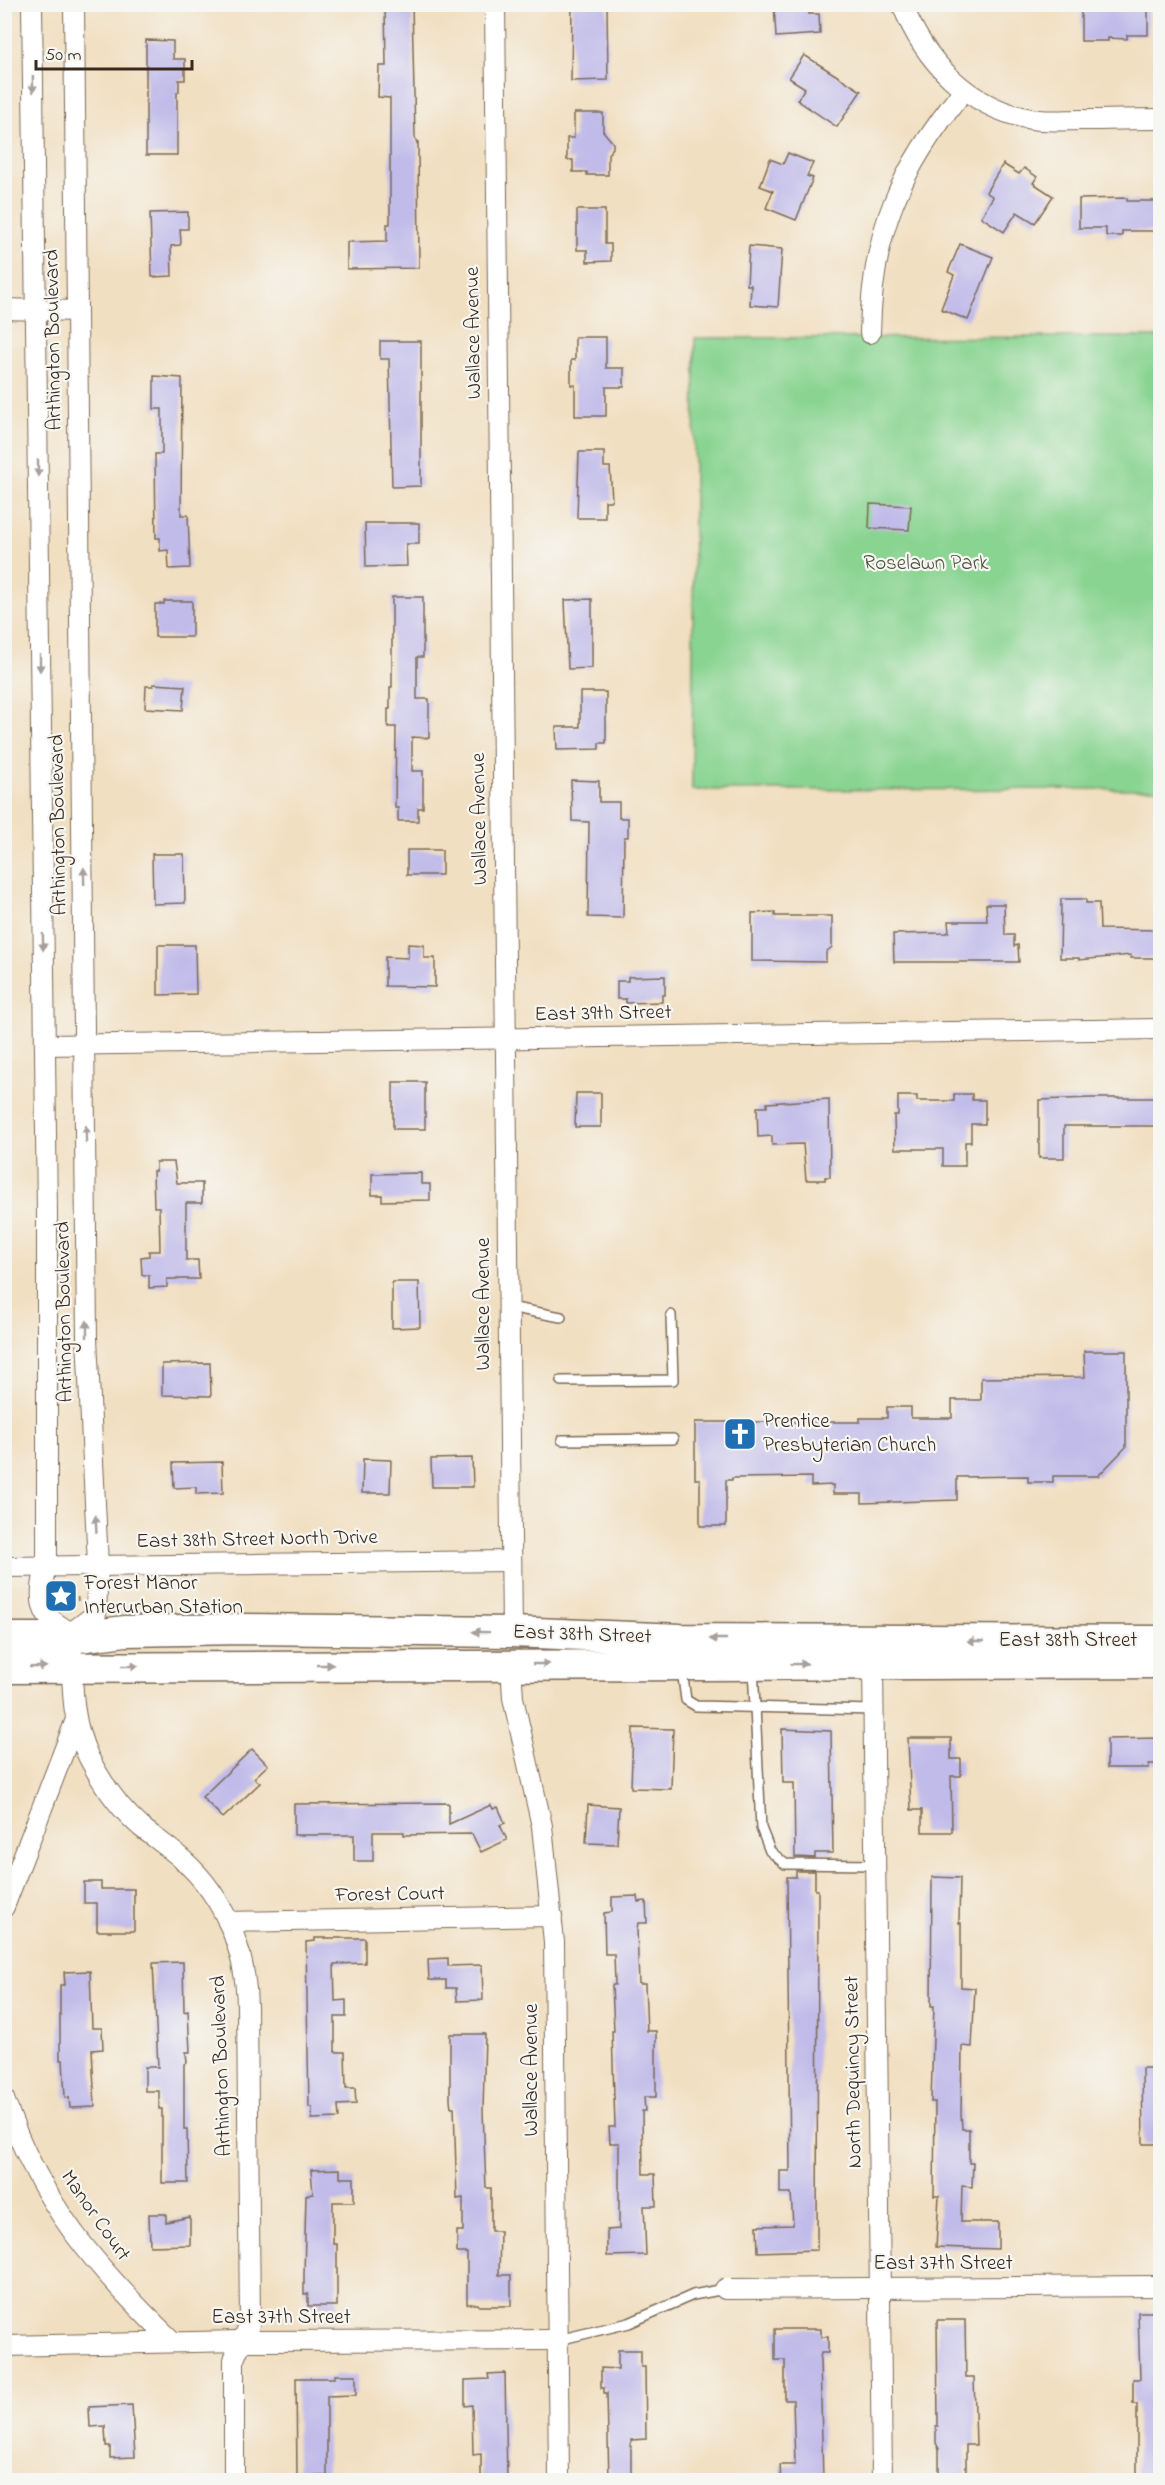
<svg xmlns="http://www.w3.org/2000/svg" width="1165" height="2485" font-family="'Indie Flower',sans-serif">
	<style>
		.green { fill: #89d491; stroke: #627f58; stroke-width: 1.5 }
		.building { fill: #c1bbe9 }
		.lines { fill: none; stroke-linecap: round; stroke-linejoin: round }
		.lane-casing { stroke: #7b6957; stroke-width: 12 }
		.street-casing { stroke: #7b6957; stroke-width: 22 }
		.primary-casing { stroke: #7b6957; stroke-width: 33 }
		.path { stroke: #7b6957; stroke-width: 4; stroke-dasharray: 1.5 4.5; stroke-linecap: butt }
		.lane { stroke: #fff; stroke-width: 9 }
		.street { stroke: #fff; stroke-width: 20 }
		.primary { stroke: #fff; stroke-width: 30 }
		.oneway { fill: #a79f9a }
		.labels { text-anchor: middle; dominant-baseline: central; stroke-width: 4.5; stroke-linejoin: round; paint-order: stroke }
		.street-label { font-size: 21px; fill: #3b2a1e; stroke: #f6f6f2 }
		.park-label { font-size: 21px; fill: #4e543b; stroke: #f6f6f2 }
		.poi-label { font-size: 21px; fill: #3b2a1e; stroke: #f6f6f2; text-anchor: start }
	</style>
	<rect width="100%" height="100%" fill="#f6f6f2"/>
	<filter id="ink" filterUnits="userSpaceOnUse"><feTurbulence type="fractalNoise" baseFrequency=".0167" numOctaves="2"/><feDisplacementMap in="SourceGraphic" scale="12" xChannelSelector="R" yChannelSelector="G"/><feConvolveMatrix kernelMatrix="1 2 1 2 8 2 1 2 1" color-interpolation-filters="sRGB"/></filter>
	<filter id="wash" filterUnits="userSpaceOnUse"><feTurbulence type="fractalNoise" baseFrequency=".008" numOctaves="4" result="noise"/><feDisplacementMap in="SourceGraphic" scale="24" xChannelSelector="R" yChannelSelector="G"/><feGaussianBlur stdDeviation="1.35" result="paint"/><feColorMatrix in="noise" values="0 0 0 0 0 0 0 0 0 0 0 0 0 0 0 0 0 1.4 0 .05"/><feComposite in="paint" operator="in"/></filter>
	<g filter="url(#wash)">
		<rect width="100%" height="100%" fill="#f1dfc1"/>
		<polygon class="green" points="1160,337 1160,789 692,790 695,338"/>
		<g id="blocks">
			<g class="building">
				<polygon points="385,4 412,4 415,137 417,143 418,142 419,268 347,269 347,242 387,241 387,224 390,224 390,98 378,97 379,66 386,66"/>
				<polygon points="572,4 607,4 608,80 571,81"/>
				<polygon points="774,4 809,4 809,14 819,14 820,34 776,37"/>
				<polygon points="1081,8 1148,9 1148,35 1127,35 1127,39 1108,38 1108,41 1081,41"/>
				<polygon points="146,40 173,41 173,59 185,59 185,80 179,80 179,92 177,92 177,155 146,155"/>
				<polygon points="804,55 861,91 837,127 797,100 805,88 789,78"/>
				<polygon points="574,113 603,113 603,131 613,143 613,148 608,154 608,175 587,175 587,172 573,172 573,160 567,160 567,138 574,138"/>
				<polygon points="788,153 813,163 807,176 813,178 796,220 766,208 773,191 760,186 770,159 783,164"/>
				<polygon points="1003,164 1019,174 1024,168 1037,177 1033,183 1053,196 1035,223 1017,212 1004,232 981,217 993,197 986,192"/>
				<polygon points="1127,198 1127,201 1161,201 1161,231 1122,231 1122,236 1106,236 1106,228 1079,228 1079,199"/>
				<polygon points="577,210 605,210 605,244 611,244 611,261 587,262 587,250 577,250"/>
				<polygon points="188,212 188,229 180,229 181,243 180,245 171,246 172,276 152,277 150,213"/>
				<polygon points="960,244 993,257 968,320 941,309 954,275 948,272"/>
				<polygon points="749,246 782,249 778,307 750,305 751,285 747,285"/>
				<polygon points="575,337 606,337 606,368 624,368 624,387 606,387 606,416 575,416 575,385 571,385 571,360 575,360"/>
				<polygon points="380,341 421,341 421,486 392,487 389,359 380,359"/>
				<polygon points="154,376 182,378 181,515 188,515 190,568 169,569 168,550 160,551 160,538 156,538 155,454 162,454 162,409 154,409"/>
				<polygon points="579,452 604,452 604,467 610,467 612,501 605,501 605,518 577,518"/>
				<polygon points="870,504 911,506 909,530 869,528"/>
				<polygon points="365,523 419,523 419,544 406,544 407,566 366,567"/>
				<polygon points="392,597 423,597 423,657 417,657 417,699 429,699 429,738 412,737 412,771 423,771 423,808 418,808 418,821 398,821 398,808 395,808 396,727 388,727 388,709 390,709 390,687 392,687"/>
				<polygon points="592,599 592,668 568,669 565,600"/>
				<polygon points="164,601 192,601 192,637 155,637 155,604 164,604"/>
				<polygon points="153,684 185,686 183,710 145,708 146,686 153,686"/>
				<polygon points="580,692 606,692 606,743 599,743 599,749 557,750 556,727 580,727"/>
				<polygon points="571,780 599,781 599,802 619,802 619,818 628,818 628,837 624,837 623,918 588,917 589,822 572,821"/>
				<rect x="407" y="850" width="35" height="25"/>
				<polygon points="152,854 184,854 185,903 153,904"/>
				<polygon points="1061,899 1086,899 1086,903 1099,903 1100,929 1161,930 1161,958 1131,958 1131,955 1079,960 1079,958 1060,958"/>
				<polygon points="986,904 1004,904 1005,935 1014,935 1014,946 1018,945 1019,962 894,962 893,934 946,933 949,932 948,921 987,921"/>
				<polygon points="775,912 775,916 832,916 832,947 826,952 826,962 752,961 752,913"/>
				<polygon points="408,944 424,945 424,958 435,958 435,987 385,986 385,957 408,958"/>
				<polygon points="158,945 195,945 196,994 158,995"/>
				<polygon points="665,976 665,995 662,995 662,1002 626,1003 626,999 617,999 617,981 628,981 628,977"/>
				<rect x="393" y="1082" width="32" height="47"/>
				<polygon points="576,1093 601,1093 601,1127 575,1127"/>
				<polygon points="954,1094 972,1094 972,1100 985,1100 985,1124 971,1124 971,1142 965,1142 965,1166 943,1166 943,1149 895,1149 894,1115 898,1115 898,1096 917,1096 917,1101 954,1101"/>
				<polygon points="1091,1098 1161,1098 1161,1126 1064,1126 1064,1158 1039,1158 1039,1100"/>
				<polygon points="829,1099 830,1177 825,1177 825,1180 806,1180 803,1144 772,1145 772,1136 758,1137 757,1107 767,1107 767,1103"/>
				<polygon points="156,1162 174,1162 177,1183 202,1183 202,1203 186,1203 186,1260 198,1260 199,1279 167,1279 167,1287 149,1288 149,1275 142,1275 141,1257 149,1256 149,1251 160,1251 159,1207 154,1207 153,1171 156,1171"/>
				<polygon points="421,1173 421,1184 430,1184 430,1200 382,1201 382,1195 372,1195 372,1174"/>
				<polygon points="392,1282 419,1282 420,1327 392,1328"/>
				<polygon points="1084,1351 1126,1351 1126,1447 1098,1476 1053,1476 1053,1482 1028,1482 1028,1476 957,1477 957,1500 862,1503 862,1494 833,1494 833,1485 811,1486 811,1477 732,1478 732,1480 726,1480 726,1526 700,1526 700,1479 695,1479 695,1422 860,1422 860,1418 887,1418 887,1407 911,1407 911,1418 952,1418 952,1400 981,1400 981,1378 1085,1377"/>
				<polygon points="210,1363 211,1396 162,1395 162,1364"/>
				<polygon points="472,1458 473,1487 432,1487 431,1459"/>
				<polygon points="363,1459 391,1460 390,1493 362,1493"/>
				<polygon points="222,1462 223,1493 196,1494 196,1487 174,1488 173,1463"/>
				<polygon points="633,1728 673,1729 671,1789 631,1788"/>
				<polygon points="782,1729 831,1731 833,1853 815,1853 815,1858 795,1857 794,1783 783,1783"/>
				<polygon points="908,1738 951,1738 951,1759 961,1759 961,1776 951,1776 952,1832 922,1832 922,1810 911,1810"/>
				<polygon points="1161,1738 1161,1764 1149,1764 1149,1768 1107,1768 1107,1739"/>
				<polygon points="252,1749 268,1765 254,1778 260,1783 223,1818 202,1797"/>
				<polygon points="447,1803 449,1804 449,1824 491,1805 493,1809 498,1807 505,1823 500,1825 507,1840 481,1852 472,1834 404,1835 404,1832 373,1832 373,1861 354,1861 354,1835 294,1835 294,1804"/>
				<polygon points="588,1805 619,1807 617,1844 586,1843"/>
				<polygon points="796,1871 815,1871 815,1890 818,1890 817,2250 758,2252 757,2226 793,2225 791,2193 780,2193 780,2171 790,2171 787,1877 796,1877"/>
				<polygon points="932,1877 960,1878 959,1923 961,1923 961,1987 975,1988 972,2047 962,2046 961,2113 962,2129 969,2129 969,2163 973,2163 972,2187 962,2186 961,2222 998,2222 998,2249 936,2247 939,2196 934,2196 935,2102 931,2102 934,2006 931,2006"/>
				<polygon points="84,1882 101,1882 101,1889 134,1889 134,1931 97,1931 97,1903 84,1903"/>
				<polygon points="637,1896 638,1902 646,1901 647,1923 638,1923 637,1929 639,1984 645,1984 647,2031 656,2031 656,2097 644,2097 645,2111 642,2111 643,2174 655,2174 656,2206 644,2206 646,2255 607,2256 607,2230 619,2229 619,2143 610,2143 609,2127 615,2127 612,2031 614,2031 612,1985 615,1985 614,1954 605,1954 604,1913 612,1912 612,1897"/>
				<polygon points="315,1938 365,1938 365,1963 334,1964 335,2001 346,2000 346,2017 335,2017 335,2052 345,2052 346,2088 355,2088 356,2104 338,2105 339,2118 312,2119 312,2107 309,2107 306,1942 315,1941"/>
				<polygon points="448,1958 448,1966 482,1965 483,2000 457,2001 456,1988 446,1988 446,1980 429,1980 428,1959"/>
				<polygon points="183,1962 184,2012 188,2011 190,2052 186,2052 187,2063 184,2064 184,2129 187,2129 188,2183 162,2183 162,2109 159,2109 159,2091 145,2091 145,2067 158,2067 153,1963"/>
				<polygon points="90,1971 92,2028 102,2028 103,2049 92,2050 95,2107 70,2108 69,2097 65,2098 63,2060 60,2060 60,1985 65,1985 64,1972"/>
				<polygon points="450,2034 485,2034 483,2111 486,2188 491,2188 491,2231 500,2231 499,2275 511,2275 511,2306 479,2306 478,2304 467,2304 467,2253 457,2253 457,2231 463,2231 463,2198 457,2199 454,2107 451,2107 450,2099"/>
				<polygon points="1142,2068 1161,2068 1161,2144 1143,2144"/>
				<polygon points="340,2169 340,2178 354,2178 354,2202 333,2202 333,2244 337,2244 337,2306 308,2306 308,2294 304,2294 304,2275 306,2195 313,2194 311,2170"/>
				<polygon points="149,2214 166,2214 166,2222 190,2217 190,2245 150,2246"/>
				<polygon points="1138,2312 1161,2312 1161,2481 1137,2481 1137,2404 1133,2404 1133,2379 1140,2379"/>
				<polygon points="937,2320 965,2320 966,2377 974,2377 976,2445 966,2445 966,2481 939,2481 939,2449 936,2443 936,2426 938,2426"/>
				<polygon points="775,2329 821,2329 821,2337 828,2337 828,2353 821,2353 820,2359 823,2481 781,2481 780,2465 795,2465 793,2400 785,2400 785,2360 775,2360"/>
				<polygon points="618,2350 641,2350 641,2367 645,2367 646,2439 631,2440 631,2481 609,2481 607,2393 604,2393 604,2388 601,2388 601,2368 618,2369"/>
				<polygon points="505,2373 507,2481 481,2481 481,2454 473,2455 472,2405 465,2406 465,2380 489,2379 488,2374"/>
				<polygon points="335,2375 356,2375 356,2395 327,2396 327,2476 297,2476 296,2378 335,2378"/>
				<polygon points="132,2405 135,2457 110,2458 110,2446 106,2446 105,2426 90,2427 89,2407"/>
			</g>
		</g>
	</g>
	<g filter="url(#ink)">
		<use href="#blocks" fill-opacity="0" stroke="#7b6957" stroke-width="1.5"/>
		<g class="lines">
			<defs>
				<g id="lane">
					<polyline points="509,1307 561,1317"/>
					<polyline points="561,1381 673,1380 671,1315"/>
					<polyline points="562,1440 673,1439"/>
					<polyline points="753,1667 761,1828 770,1851 785,1864 876,1865"/>
					<polyline points="682,1670 686,1700 696,1706 874,1710"/>
					<polyline points="558,2340 629,2323 693,2295 725,2289"/>
				</g>
				<g id="street">
					<path d="M32,4L47,1214V1566C42,1580 38,1602 47,1615C52,1622 64,1628 71,1633C73,1677 69,1717 89,1758C102,1783 119,1808 141,1827C155,1838 170,1848 183,1860C225,1897 246,1952 247,2006L250,2321C247,2336 238,2345 234,2360V2480"/>
					<polyline points="495,4 512,1632"/>
					<path d="M902,4C924,61 969,108 1031,119C1048,122 1065,120 1082,120C1108,120 1134,119 1160,119"/>
					<polyline points="4,309 77,311"/>
					<path d="M870,333C872,230 900,169 964,90"/>
					<polyline points="46,1045 1160,1029"/>
					<polyline points="4,1567 510,1561"/>
					<polyline points="71,1633 96,1614 98,1565 87,1338 74,4"/>
					<polyline points="873,1663 882,2480"/>
					<polyline points="511,1664 513,1698 542,1826 554,1942 559,2480"/>
					<polyline points="4,1907 75,1722"/>
					<polyline points="228,1922 552,1916"/>
					<path d="M4,2099C40,2203 95,2267 173,2342"/>
					<polyline points="725,2289 1160,2286"/>
					<polyline points="4,2346 240,2341 558,2340"/>
				</g>
				<g id="primary">
					<polyline points="4,1638 71,1638 125,1631 243,1629 512,1632 680,1639 1160,1641"/>
					<polyline points="4,1668 1160,1663"/>
				</g>
			</defs>
			<use href="#lane" class="lane-casing"/>
			<use href="#street" class="street-casing"/>
			<use href="#primary" class="primary-casing"/>
			<polyline class="path" points="59,1600 79,1599"/>
			<use href="#lane" class="lane"/>
			<use href="#street" class="street"/>
			<use href="#primary" class="primary"/>
		</g>
		<defs><path id="oneway-solid" d="M-6-.8H1V-3.2L6.5 0L1 3.2V.8H-6Z" transform="scale(1.5)"/></defs>
		<g class="oneway">
			<use href="#oneway-solid" transform="translate(33 84) rotate(89)"/>
			<use href="#oneway-solid" transform="translate(38 468) rotate(90)"/>
			<use href="#oneway-solid" transform="translate(40 663) rotate(90)"/>
			<use href="#oneway-solid" transform="translate(84 876) rotate(-91)"/>
			<use href="#oneway-solid" transform="translate(43 942) rotate(89)"/>
			<use href="#oneway-solid" transform="translate(86 1134) rotate(-90)"/>
			<use href="#oneway-solid" transform="translate(87 1329) rotate(-90)"/>
			<use href="#oneway-solid" transform="translate(96 1524) rotate(-93)"/>
			<use href="#oneway-solid" transform="translate(481 1632) rotate(-179)"/>
			<use href="#oneway-solid" transform="translate(718 1639) rotate(-180)"/>
			<use href="#oneway-solid" transform="translate(976 1641) rotate(-180)"/>
			<use href="#oneway-solid" transform="translate(541 1664)"/>
			<use href="#oneway-solid" transform="translate(799 1664) rotate(-1)"/>
			<use href="#oneway-solid" transform="translate(325 1665)"/>
			<use href="#oneway-solid" transform="translate(130 1666)"/>
			<use href="#oneway-solid" transform="translate(38 1667) rotate(-1)"/>
		</g>
	</g>
	<defs>
		<symbol id="church-square" viewBox="-11 -11 22 22"><rect x="-9" y="-9" width="18" height="18" rx="4" fill="#1f6fb2" stroke="#f6f6f2"/><path d="M-1.2-6h2.4v3.5h3.3v2.4h-3.3V6h-2.4V-.1h-3.3v-2.4h3.3Z" fill="#fff"/></symbol>
		<symbol id="sight-square" viewBox="-11 -11 22 22"><rect x="-9" y="-9" width="18" height="18" rx="4" fill="#1f6fb2" stroke="#f6f6f2"/><path d="M0-6L1.8-2.2L6-1.7L2.9 1.2L3.7 5.4L0 3.3L-3.7 5.4L-2.9 1.2L-6-1.7L-1.8-2.2Z" fill="#fff"/></symbol>
	</defs>
	<g fill-rule="evenodd">
		<use href="#church-square" x="721" y="1415" width="38" height="38"/>
		<use href="#sight-square" x="42" y="1577" width="38" height="38"/>
	</g>
	<g class="labels">
		<g class="street-label">
			<text transform="translate(474 333) rotate(-91)">Wallace Avenue</text>
			<text transform="translate(54 340) rotate(-91)">Arthington Boulevard</text>
			<text transform="translate(480 819) rotate(-91)">Wallace Avenue</text>
			<text transform="translate(59 825) rotate(-91)">Arthington Boulevard</text>
			<text transform="translate(603 1014) rotate(-1)">East 39th Street</text>
			<text transform="translate(484 1304) rotate(-90)">Wallace Avenue</text>
			<text transform="translate(65 1312) rotate(-91)">Arthington Boulevard</text>
			<text transform="translate(257 1540) rotate(-1)">East 38th Street North Drive</text>
			<text transform="translate(582 1635) rotate(2)">East 38th Street</text>
			<text x="1068" y="1641">East 38th Street</text>
			<text transform="translate(390 1895) rotate(-1)">Forest Court</text>
			<text transform="translate(222 2066) rotate(-92)">Arthington Boulevard</text>
			<text transform="translate(532 2070) rotate(-90)">Wallace Avenue</text>
			<text transform="translate(854 2072) rotate(-91)">North Dequincy Street</text>
			<text transform="translate(95 2216) rotate(55)">Manor Court</text>
			<text x="943" y="2264">East 37th Street</text>
			<text x="281" y="2318">East 37th Street</text>
		</g>
		<g class="park-label">
			<text x="926" y="564">Roselawn Park</text>
		</g>
		<g class="poi-label">
			<text x="763" y="1422">Prentice<tspan x="763" dy="24">Presbyterian Church</tspan></text>
			<text x="84" y="1584">Forest Manor<tspan x="84" dy="24">Interurban Station</tspan></text>
		</g>
	</g>
	<rect width="1165" height="2485" fill="none" stroke="#f6f6f2" stroke-width="24"/>
	<path d="M36 60v9h156v-9" fill="none" stroke="#3b2a1e" stroke-width="3"/>
	<text x="45" y="60" font-size="18" fill="#3b2a1e" stroke="#f6f6f2" stroke-width="4.5" paint-order="stroke">50 m</text>
</svg>
